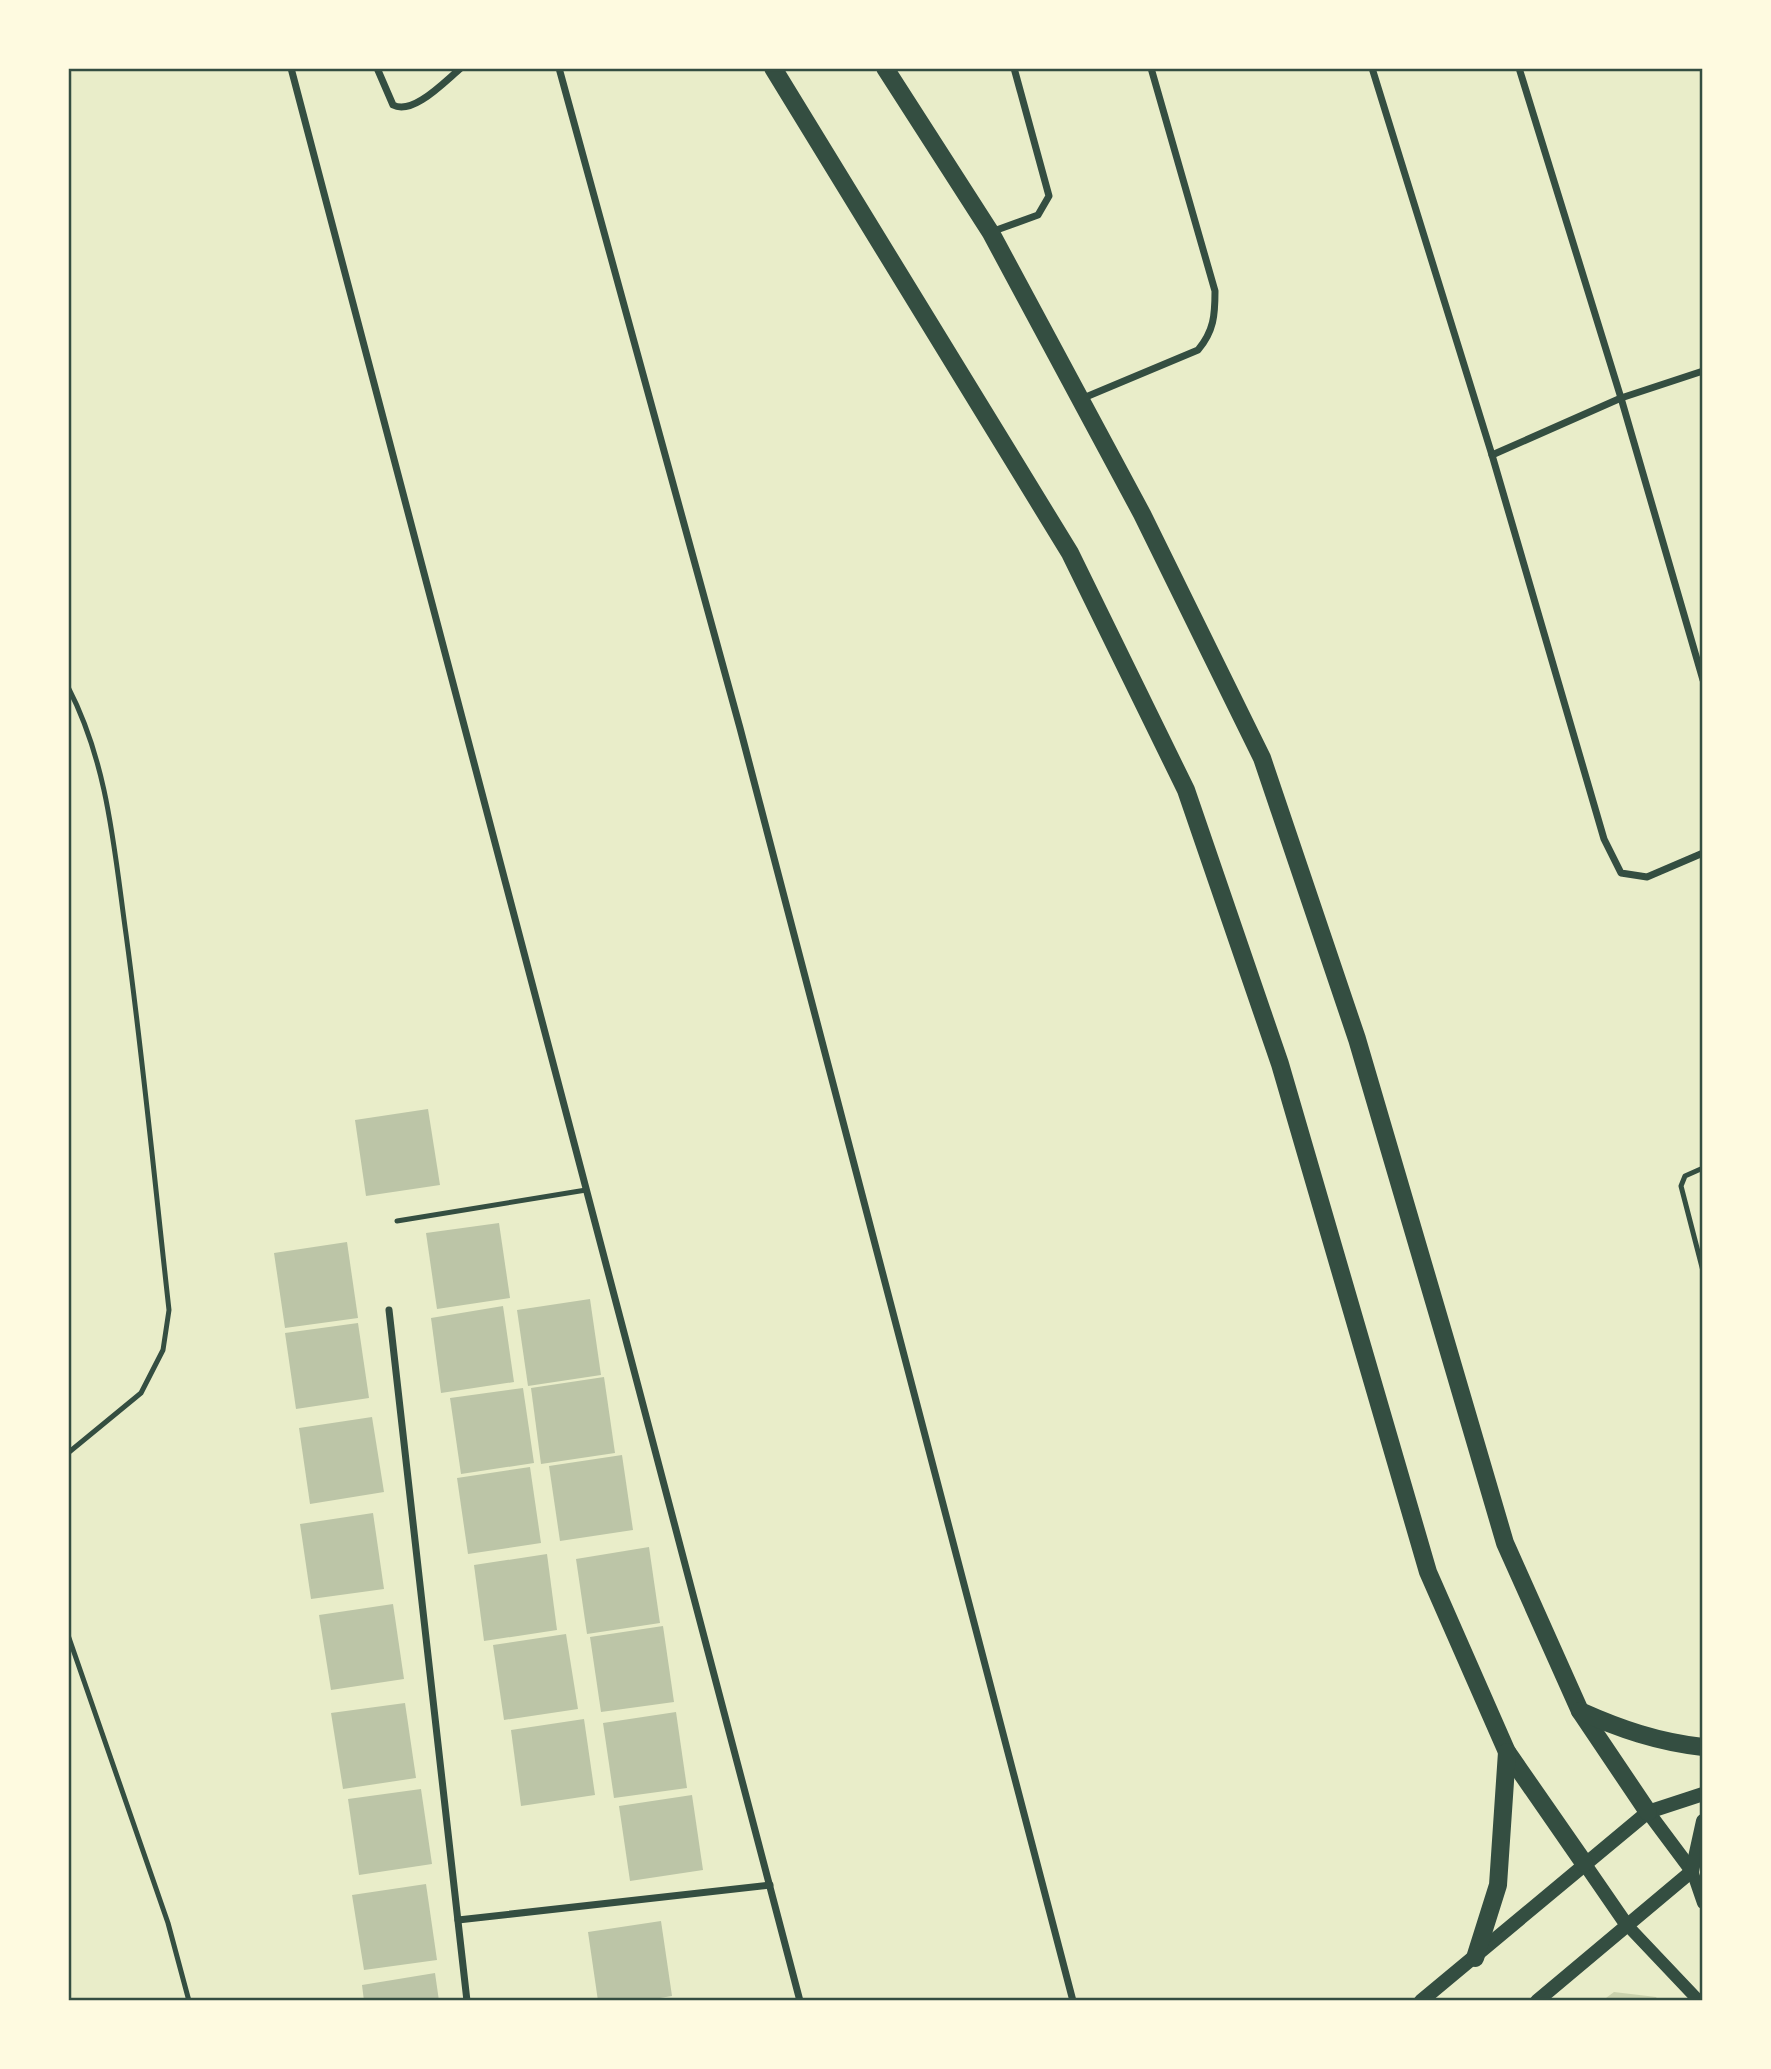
<svg xmlns="http://www.w3.org/2000/svg" width="1771" height="2069" font-family="'DM Sans',sans-serif">
	<style>
		.green { fill: #cad2ad }
		.building { fill: #bcc5a7 }
		.lines { fill: none; stroke-linecap: round; stroke-linejoin: round }
		.service { stroke: #344e41; stroke-width: 5 }
		.minor { stroke: #344e41; stroke-width: 7 }
		.tertiary { stroke: #344e41; stroke-width: 12 }
		.secondary { stroke: #344e41; stroke-width: 14 }
		.primary { stroke: #344e41; stroke-width: 18 }
		.neatline { fill: none; stroke: #344e41; stroke-width: 2.5 }
	</style>
	<rect width="100%" height="100%" fill="#e9edc9"/>
	<polygon class="green" points="1614,1992 1656,1997 1659,2001 1602,2001"/>
	<g class="building">
		<polygon points="428,1109 440,1185 366,1196 355,1120"/>
		<polygon points="499,1223 510,1298 437,1309 426,1233"/>
		<polygon points="347,1242 358,1318 285,1328 274,1253"/>
		<polygon points="590,1299 601,1375 528,1386 517,1310"/>
		<polygon points="503,1306 514,1382 441,1393 431,1318"/>
		<polygon points="358,1323 369,1398 296,1409 285,1333"/>
		<polygon points="604,1377 615,1453 541,1464 531,1388"/>
		<polygon points="523,1388 534,1463 461,1474 450,1398"/>
		<polygon points="372,1417 384,1492 310,1504 299,1428"/>
		<polygon points="622,1455 633,1530 560,1541 549,1466"/>
		<polygon points="530,1467 541,1543 468,1554 457,1478"/>
		<polygon points="373,1513 384,1589 311,1599 300,1524"/>
		<polygon points="649,1547 660,1623 587,1634 576,1559"/>
		<polygon points="547,1554 557,1630 484,1641 474,1565"/>
		<polygon points="393,1604 404,1679 331,1690 319,1615"/>
		<polygon points="663,1626 674,1702 601,1712 590,1637"/>
		<polygon points="566,1634 578,1709 504,1720 493,1645"/>
		<polygon points="405,1703 416,1778 343,1789 331,1713"/>
		<polygon points="676,1712 687,1788 614,1798 603,1723"/>
		<polygon points="584,1719 595,1795 521,1806 511,1730"/>
		<polygon points="421,1789 432,1864 359,1875 348,1799"/>
		<polygon points="692,1795 703,1870 630,1881 619,1806"/>
		<polygon points="426,1884 437,1960 364,1970 352,1895"/>
		<polygon points="661,1921 672,1996 642,2001 598,2001 588,1932"/>
		<polygon points="435,1973 439,2001 364,2001 362,1985"/>
	</g>
	<g class="lines">
		<g class="service">
			<path d="M68,687C108,764 114,848 126,934C143,1059 155,1184 169,1310L163,1350L141,1393L68,1453"/>
			<polyline points="1703,1168 1685,1176 1681,1186 1703,1271"/>
			<polyline points="397,1221 586,1190"/>
			<polyline points="68,1635 168,1923 189,2001"/>
		</g>
		<g class="minor">
			<polyline points="291,68 800,2001"/>
			<path d="M377,68L393,105C413,116 446,80 461,68"/>
			<polyline points="559,68 740,728 1073,2001"/>
			<polyline points="1372,68 1492,455 1604,839 1621,873 1647,877 1703,853"/>
			<polyline points="1519,68 1621,398 1703,680"/>
			<polyline points="991,232 1038,215 1049,196 1014,68"/>
			<path d="M1081,399L1198,350C1214,331 1215,315 1215,291L1151,68"/>
			<polyline points="1492,455 1621,398 1703,371"/>
			<polyline points="389,1310 467,2001"/>
			<polyline points="458,1920 770,1885"/>
		</g>
		<g class="tertiary">
			<polyline points="1692,1871 1703,1903"/>
			<polyline points="1626,1924 1699,2001"/>
		</g>
		<g class="secondary">
			<polyline points="1648,1812 1692,1871"/>
			<polyline points="1584,1863 1626,1924"/>
			<polyline points="1421,2001 1648,1812 1703,1794"/>
			<polyline points="1537,2001 1692,1871 1703,1821"/>
		</g>
		<g class="primary">
			<polyline points="773,68 1070,553 1186,790 1280,1064 1428,1572 1507,1752 1584,1863"/>
			<polyline points="885,68 991,233 1142,514 1262,758 1357,1039 1505,1543 1580,1711 1648,1812"/>
			<path d="M1580,1711C1620,1729 1658,1742 1703,1747"/>
			<polyline points="1475,1958 1498,1885 1507,1752"/>
		</g>
	</g>
	<rect width="1771" height="2069" fill="none" stroke="#fefae0" stroke-width="140"/>
	<rect x="70" y="70" width="1631" height="1929" class="neatline"/>
</svg>
